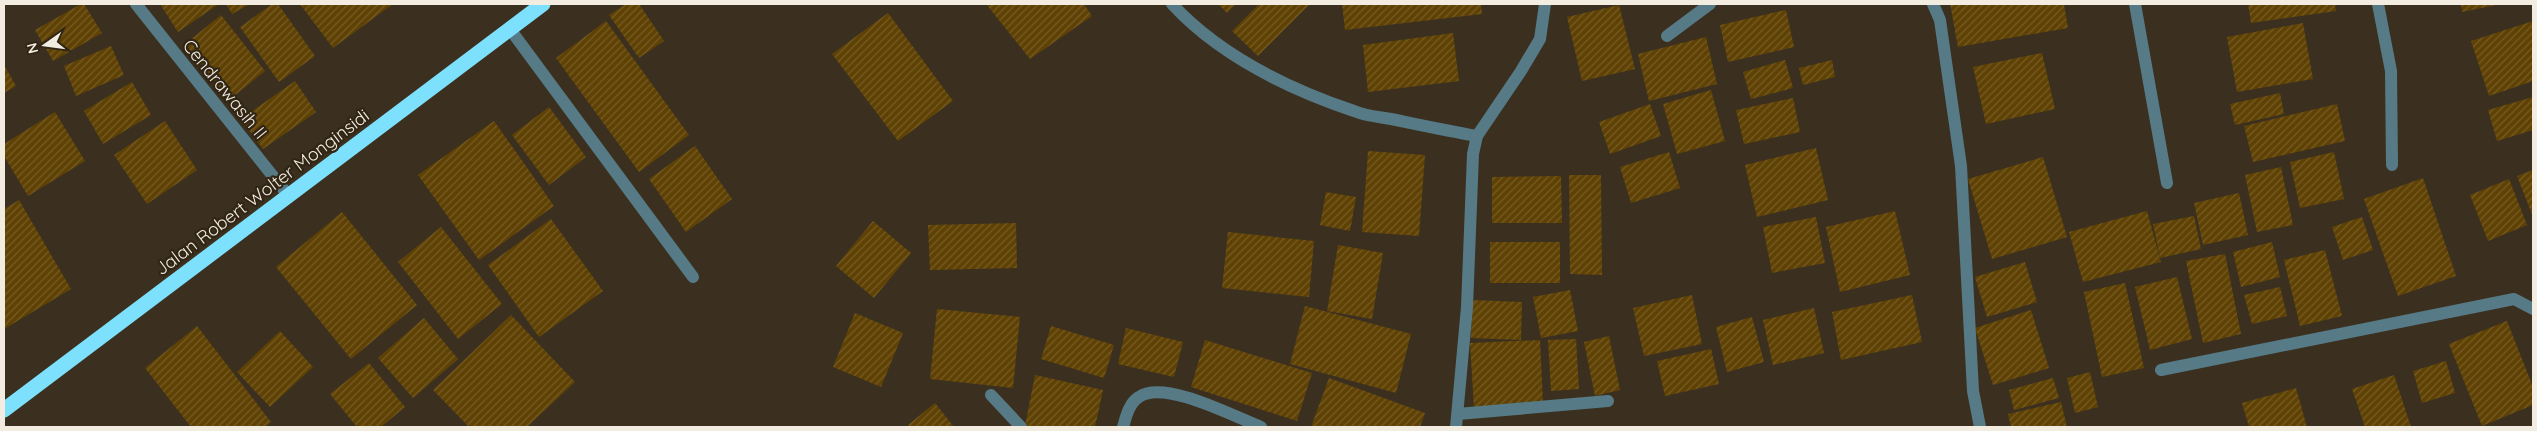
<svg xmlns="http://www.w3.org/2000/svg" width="2537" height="431" font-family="Quicksand,sans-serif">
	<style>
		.building { fill: url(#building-hatch) }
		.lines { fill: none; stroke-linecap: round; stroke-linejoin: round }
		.minor { stroke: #567b87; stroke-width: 12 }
		.highway { stroke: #7de0fd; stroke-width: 15 }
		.labels { text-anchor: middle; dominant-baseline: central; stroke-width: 4.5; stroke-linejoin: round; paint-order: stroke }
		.street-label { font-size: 18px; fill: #f3ece1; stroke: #312615 }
	</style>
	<defs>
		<pattern id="building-hatch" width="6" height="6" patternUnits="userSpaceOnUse" patternTransform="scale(1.25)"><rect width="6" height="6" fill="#5e4103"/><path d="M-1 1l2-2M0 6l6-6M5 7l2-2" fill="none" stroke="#765d27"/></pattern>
	</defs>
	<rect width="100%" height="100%" fill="#3b301f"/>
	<g class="building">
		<polygon points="81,4 84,4 102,33 53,61 35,30"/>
		<polygon points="160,4 219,4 178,32"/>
		<polygon points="226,4 250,4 232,14"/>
		<polygon points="272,4 278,4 315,56 279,82 240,27"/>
		<polygon points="300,4 393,4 333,48"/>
		<polygon points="626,4 639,4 664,41 639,58 609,15"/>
		<polygon points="986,4 1084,4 1092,16 1030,59"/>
		<polygon points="1218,4 1236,4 1227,13"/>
		<polygon points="1259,4 1310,4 1258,56 1232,31"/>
		<polygon points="1342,4 1481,4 1482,14 1345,30"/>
		<polygon points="1950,4 2064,4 2068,28 1958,47"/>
		<polygon points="2248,4 2335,4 2336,11 2251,23"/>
		<polygon points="2461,4 2496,4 2496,5 2462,12"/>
		<polygon points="1619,5 1635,69 1582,81 1567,17"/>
		<polygon points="1786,10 1794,47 1728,62 1720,25"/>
		<polygon points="888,13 953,101 898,141 832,54"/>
		<polygon points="221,15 265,71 229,100 185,44"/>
		<polygon points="606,21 689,135 639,172 556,58"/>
		<polygon points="2533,21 2533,81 2489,96 2471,41"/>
		<polygon points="2303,23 2313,79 2237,92 2227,37"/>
		<polygon points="1453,33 1459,81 1368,92 1363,45"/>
		<polygon points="1706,37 1717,84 1649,101 1638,54"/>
		<polygon points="111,46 124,75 76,96 64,66"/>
		<polygon points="2042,53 2055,109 1986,124 1973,67"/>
		<polygon points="1785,60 1793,88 1751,99 1743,72"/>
		<polygon points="1832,60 1835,77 1803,85 1799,68"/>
		<polygon points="4,65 16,86 4,93"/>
		<polygon points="295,81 316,112 263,149 241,119"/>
		<polygon points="132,82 151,115 103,144 84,111"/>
		<polygon points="1711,90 1725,141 1677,154 1663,104"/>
		<polygon points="2280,93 2284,114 2235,125 2230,104"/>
		<polygon points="2533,97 2533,130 2497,141 2488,110"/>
		<polygon points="1793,98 1800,132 1744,144 1736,110"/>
		<polygon points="1650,104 1661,136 1610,154 1599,122"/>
		<polygon points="2337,104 2345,141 2253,162 2244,126"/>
		<polygon points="549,107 586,157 549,185 512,135"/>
		<polygon points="55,112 85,161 28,196 4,156 4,144"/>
		<polygon points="165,121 197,170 147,204 114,155"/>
		<polygon points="494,121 554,206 479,260 418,175"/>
		<polygon points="695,146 732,199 686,232 649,179"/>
		<polygon points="1816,148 1828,200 1757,217 1745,165"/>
		<polygon points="1368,151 1425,155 1419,236 1362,232"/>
		<polygon points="1669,152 1680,188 1631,203 1620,167"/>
		<polygon points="2334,152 2344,199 2300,208 2290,162"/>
		<polygon points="2043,157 2067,237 1992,259 1968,179"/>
		<polygon points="2281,167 2293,225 2257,232 2245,175"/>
		<polygon points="2533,170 2533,217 2517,176"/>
		<polygon points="1569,175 1601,175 1602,275 1570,274"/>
		<polygon points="1561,176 1562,223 1492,223 1492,177"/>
		<polygon points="2423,178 2456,276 2398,296 2364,199"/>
		<polygon points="2509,179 2527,225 2488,241 2470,195"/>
		<polygon points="1326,192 1356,197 1350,231 1320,225"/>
		<polygon points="2239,193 2248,235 2203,245 2194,203"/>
		<polygon points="19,200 71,289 4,329 4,209"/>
		<polygon points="1895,211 1910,275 1840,292 1826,227"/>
		<polygon points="2147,211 2161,262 2083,282 2069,232"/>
		<polygon points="342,212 417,305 351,359 276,267"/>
		<polygon points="2194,216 2201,249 2160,258 2153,224"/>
		<polygon points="1816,217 1825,263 1772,273 1763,227"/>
		<polygon points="2362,217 2373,250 2343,260 2332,227"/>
		<polygon points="551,219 603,291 539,337 488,265"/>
		<polygon points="873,221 911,253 874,298 836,266"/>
		<polygon points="1016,223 1017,268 930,270 928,225"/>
		<polygon points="441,227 502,304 458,339 398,262"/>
		<polygon points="1228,232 1314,241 1309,297 1222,288"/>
		<rect x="1490" y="242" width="70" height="41"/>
		<polygon points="2272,242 2280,277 2241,287 2233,252"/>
		<polygon points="1338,245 1383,253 1372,319 1327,311"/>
		<polygon points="2325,250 2342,316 2300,326 2284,260"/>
		<polygon points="2225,254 2241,334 2203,343 2186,261"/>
		<polygon points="2025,262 2037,302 1987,317 1975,277"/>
		<polygon points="2177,277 2192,339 2150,350 2135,287"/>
		<polygon points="2125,283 2144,368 2102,377 2084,292"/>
		<polygon points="2280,287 2287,316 2252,324 2244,295"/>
		<polygon points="1570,290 1578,331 1541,338 1533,297"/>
		<polygon points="1692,295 1702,344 1644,356 1633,308"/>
		<polygon points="1912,295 1922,342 1841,360 1832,312"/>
		<polygon points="1472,300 1522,302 1521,340 1471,338"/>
		<polygon points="1305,306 1411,334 1396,393 1290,364"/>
		<polygon points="1814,308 1824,353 1773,365 1763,320"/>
		<polygon points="937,309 1020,317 1013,388 930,379"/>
		<polygon points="2031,310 2049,368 1993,385 1975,328"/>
		<polygon points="855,313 903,333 881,387 833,367"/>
		<polygon points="511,315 575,382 527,427 469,427 433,390"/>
		<polygon points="1752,317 1764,362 1727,372 1716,327"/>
		<polygon points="424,318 458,359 413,398 378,358"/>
		<polygon points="2507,321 2533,387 2533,405 2482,426 2449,344"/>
		<polygon points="197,326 271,422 265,427 191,427 145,368"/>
		<polygon points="1051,326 1114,345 1104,378 1041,359"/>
		<polygon points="1126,328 1183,342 1174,377 1118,364"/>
		<polygon points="280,331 313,367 270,407 237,372"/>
		<polygon points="1609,336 1620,390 1595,396 1584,342"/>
		<polygon points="1576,339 1579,389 1551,391 1548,340"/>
		<polygon points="1205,340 1312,373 1297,421 1191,387"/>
		<polygon points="1540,340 1543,404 1474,408 1470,343"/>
		<polygon points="1711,349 1719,384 1665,396 1657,361"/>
		<polygon points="2446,361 2455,393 2422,403 2413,371"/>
		<polygon points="369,363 405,407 381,427 357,427 330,394"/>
		<polygon points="2090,372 2098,407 2075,413 2067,378"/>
		<polygon points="1035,375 1103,390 1095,427 1025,426"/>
		<polygon points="2394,375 2411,427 2365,427 2352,389"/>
		<polygon points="1329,378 1425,413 1420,427 1311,427"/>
		<polygon points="2053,378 2059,398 2014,410 2009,390"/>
		<polygon points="2296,388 2307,427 2249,427 2242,403"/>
		<polygon points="2061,402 2067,427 2011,427 2008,414"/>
		<polygon points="935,403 954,427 909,427 908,425"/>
	</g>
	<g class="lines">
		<g class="minor">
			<polyline points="136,4 288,195"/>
			<path d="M1172,4C1219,55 1289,89 1354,111C1366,116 1379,117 1391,119C1420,125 1448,131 1477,136"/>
			<polyline points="1933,4 1940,20 1961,166 1973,391 1980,427"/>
			<polyline points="2135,4 2167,183"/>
			<polyline points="2378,4 2391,71 2392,165"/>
			<polyline points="510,29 693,277"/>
			<polyline points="1667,36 1710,4"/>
			<polyline points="2161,370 2514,299 2533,309"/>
			<polyline points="991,395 1021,427"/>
			<polyline points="1458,414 1608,401"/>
			<path d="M1123,427C1126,417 1129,403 1139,397C1164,379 1235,417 1261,427"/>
			<polyline points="1456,427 1467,307 1473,154 1477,136 1521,71 1540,39 1545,4"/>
		</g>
		<polyline class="highway" points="4,410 543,4"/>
	</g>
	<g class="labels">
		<g class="street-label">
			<text transform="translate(225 89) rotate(51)">Cendrawasih II</text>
			<text transform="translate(262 192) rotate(-37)">Jalan Robert Wolter Monginsidi</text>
		</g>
	</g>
	<rect width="2537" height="431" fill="none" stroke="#f3ece1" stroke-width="10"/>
	<g transform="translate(45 45) rotate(256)" stroke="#312615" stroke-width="4" paint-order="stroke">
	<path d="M0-4L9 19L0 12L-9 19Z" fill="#f3ece1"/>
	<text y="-8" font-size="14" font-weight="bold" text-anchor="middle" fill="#f3ece1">N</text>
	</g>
</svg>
